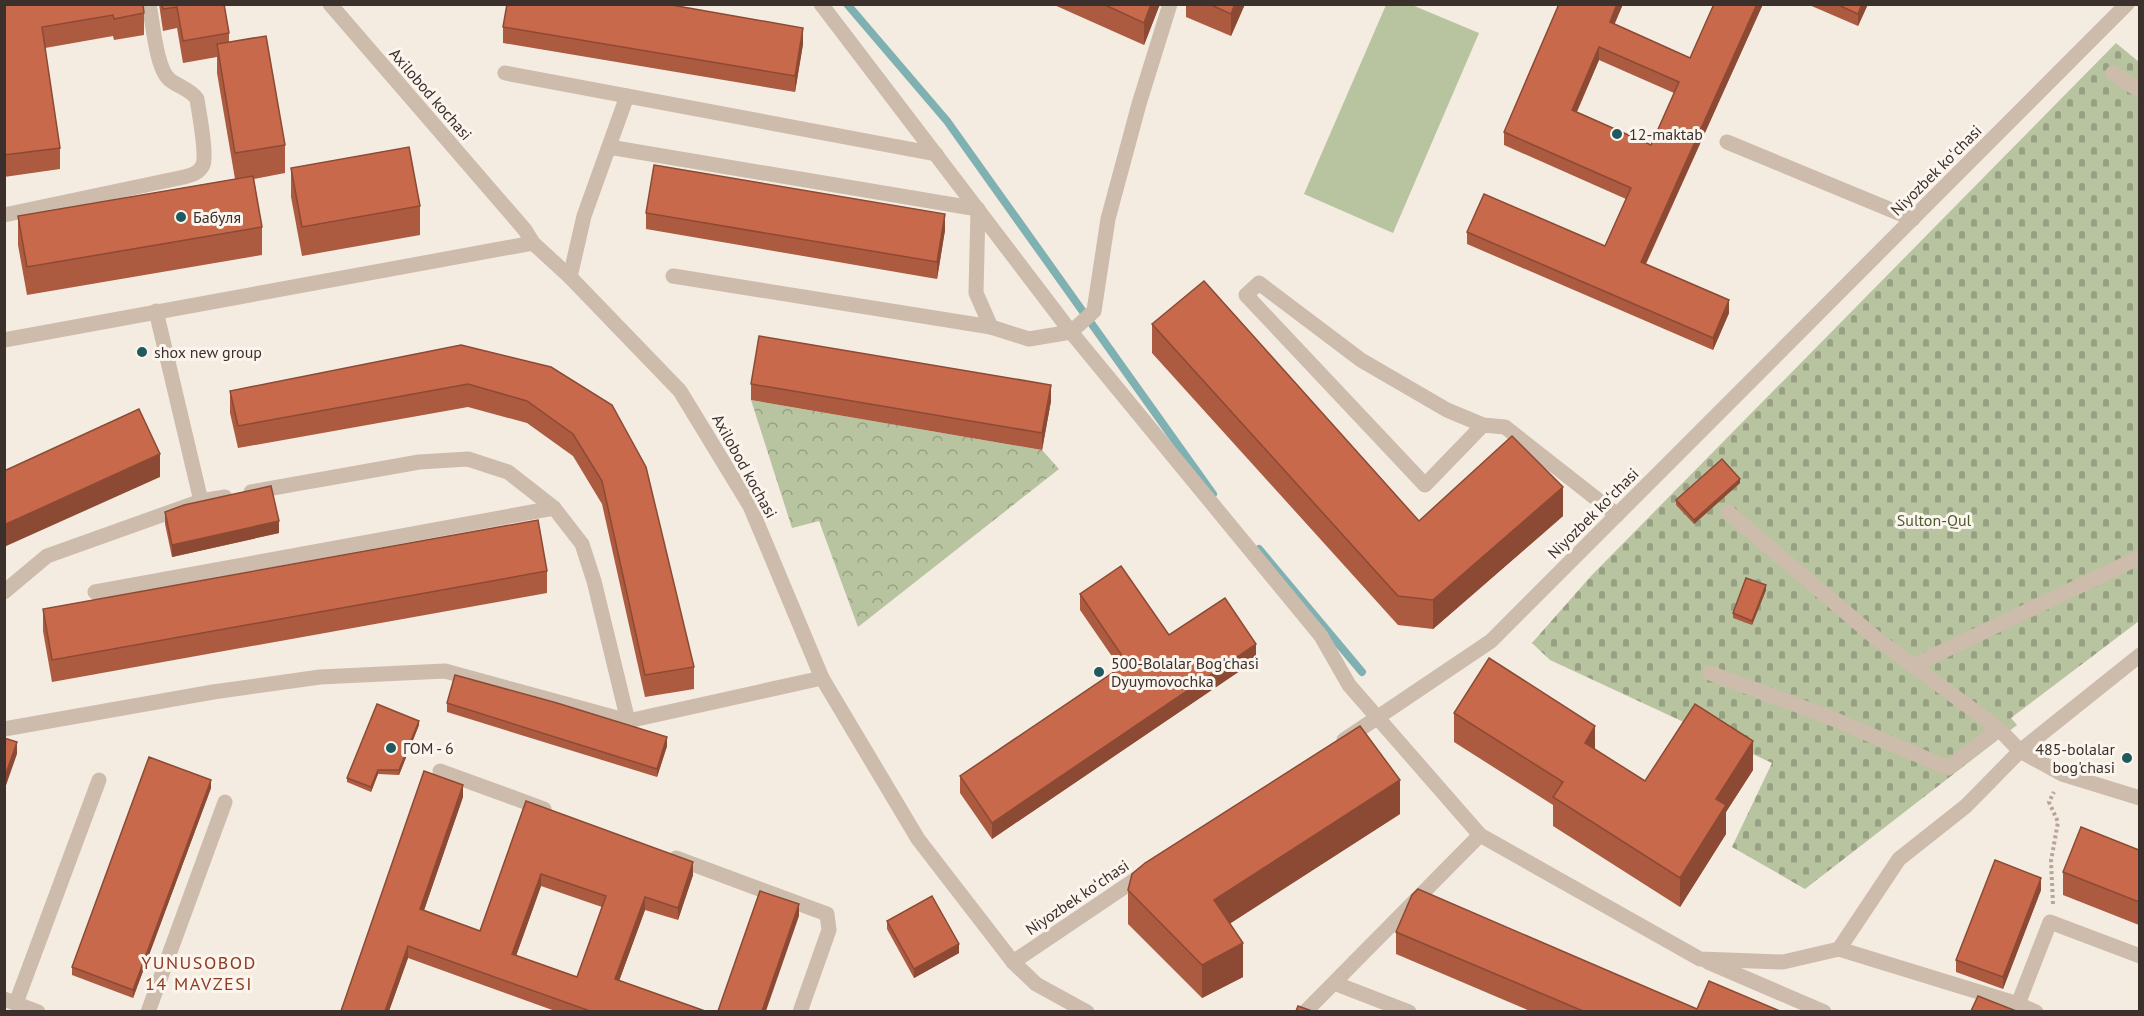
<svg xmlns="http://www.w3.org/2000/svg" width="2144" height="1016" font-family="'PT Sans',sans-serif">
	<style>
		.forest { fill: url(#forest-crowns) }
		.cemetery { fill: url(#cemetery-stones) }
		.green { fill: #b8c4a0 }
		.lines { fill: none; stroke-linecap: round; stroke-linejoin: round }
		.stream { stroke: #7fb0b2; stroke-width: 8 }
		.path { stroke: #b9a596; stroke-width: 4; stroke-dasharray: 3 3; stroke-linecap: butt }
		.minor { stroke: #cdbbac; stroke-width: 15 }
		.wall { fill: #ac5a40; fill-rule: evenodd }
		.shaded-wall { fill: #8c4a34 }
		.building { fill: #c8694b; stroke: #8c4a34; stroke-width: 1.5; fill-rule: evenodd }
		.poi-dot { fill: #1f5a5e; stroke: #fbf5ee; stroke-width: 2 }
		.labels { text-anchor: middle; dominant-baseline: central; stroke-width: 6; stroke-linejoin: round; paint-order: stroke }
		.street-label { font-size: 16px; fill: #3b302b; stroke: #fbf5ee }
		.poi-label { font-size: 16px; fill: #3b302b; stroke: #fbf5ee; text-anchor: start }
		.park-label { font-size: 16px; fill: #4a5a2e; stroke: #fbf5ee }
		.neighbourhood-label { font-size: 18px; letter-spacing: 1.5px; fill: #8c3b22; stroke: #fbf5ee }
	</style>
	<defs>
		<pattern id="forest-crowns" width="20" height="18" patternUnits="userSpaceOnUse" patternTransform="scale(1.5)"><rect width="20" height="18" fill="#b8c4a0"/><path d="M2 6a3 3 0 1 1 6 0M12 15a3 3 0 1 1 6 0" fill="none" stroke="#97a083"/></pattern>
		<pattern id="cemetery-stones" width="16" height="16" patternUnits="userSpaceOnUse" patternTransform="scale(1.5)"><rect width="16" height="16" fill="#b8c4a0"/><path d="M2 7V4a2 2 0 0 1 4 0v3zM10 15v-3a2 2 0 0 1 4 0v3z" fill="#97a083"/></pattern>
	</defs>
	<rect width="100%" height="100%" fill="#f4ebe1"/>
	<polygon class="forest" points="751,400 1042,450 1059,469 858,627 819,521 792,528"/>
	<polygon class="cemetery" points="2116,43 2139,62 2139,621 2011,718 2017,725 1805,889 1732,847 1772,763 1550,660 1532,643 1591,576"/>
	<polygon class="green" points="1386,5 1412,5 1479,33 1393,233 1304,194"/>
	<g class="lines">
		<g class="stream">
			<polyline points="847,4 947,121 1213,494"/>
			<polyline points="1259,549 1362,672"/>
		</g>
		<polyline class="path" points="2053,904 2051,861 2058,822 2049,802 2054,792"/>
		<g class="minor">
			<polyline points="330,4 525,230 533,243 570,277 680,391 750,506 822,678 918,839 1013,962 1036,984 1087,1012"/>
			<polyline points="821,4 1071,332 1321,636 1349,685 1480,835 1700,959 1783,962 1839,949"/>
			<polyline points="505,73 936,154"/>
			<polyline points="2113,73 2140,91"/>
			<polyline points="1727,142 1913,219"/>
			<polyline points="609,147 978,209 976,293 991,327 1029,339 1071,332 1094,311 1108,219 1139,104 1170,4"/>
			<path d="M4,215L184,177C192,175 199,173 203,165C207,153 199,113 197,99C190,89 179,87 170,80C156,69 153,23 149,4"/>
			<polyline points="673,276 991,327"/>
			<polyline points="570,277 584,216 627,96"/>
			<polyline points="156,311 201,501"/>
			<polyline points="4,340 533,243"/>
			<polyline points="1483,425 1425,485 1246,295 1259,283 1361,360 1447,410 1483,425 1505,427 1617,515"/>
			<polyline points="251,492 419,462 468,459 508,472 554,508 582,544 594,581 628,721 822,678"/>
			<polyline points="1728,512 1877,639 1999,729 2020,751 1966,806 1899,859 1839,949 2018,1004"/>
			<polyline points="4,592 47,556 201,501 225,497"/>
			<polyline points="95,592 554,508"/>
			<polyline points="2140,655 2020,751 2062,774 2140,798"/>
			<polyline points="1912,666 2140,557"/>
			<polyline points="1710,673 1824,715 1948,768 1999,729"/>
			<polyline points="4,729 213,692 320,677 445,671 628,721"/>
			<polyline points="1344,740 1491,641 2127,4"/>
			<polyline points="440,771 544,809"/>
			<polyline points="676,858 827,914 829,930 800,1012"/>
			<polyline points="1013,962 1145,873"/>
			<polyline points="1708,962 1824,1012"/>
			<polyline points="1334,983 1409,1012"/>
			<polyline points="4,999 38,1012"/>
			<polyline points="16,1003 99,780"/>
			<polyline points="148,1012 225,802"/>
			<polyline points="1305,1012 1480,835"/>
			<polyline points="2036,1012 2018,1004 2050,922 2140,956"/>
		</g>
	</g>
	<g class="wall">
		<polygon points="4,4 144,13 144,35 114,40 113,36 45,48 60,148 60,169 4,177"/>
		<polygon points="159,4 224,4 229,33 229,42 285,145 285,173 254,179 262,227 262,255 27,295 18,245 18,216 235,179 217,73 217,57 183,63 177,28 163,31"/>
		<polygon points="1052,4 1160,4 1144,45"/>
		<polygon points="1186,4 1245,4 1231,36 1186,17"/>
		<path d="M1559,4H1623L1614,24L1690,58L1714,4H1763L1646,264L1729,313L1713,350L1467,244V232L1605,246L1626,199L1504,145V132ZM1599,60L1674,93L1651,145L1577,112Z"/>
		<polygon points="1807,4 1868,4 1858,26"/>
		<polygon points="503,27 803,44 795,92 503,43"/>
		<polygon points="291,168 420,206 420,235 302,256 291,197"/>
		<polygon points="646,213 945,230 937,279 646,229"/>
		<polygon points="1152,324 1419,521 1563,516 1433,629 1398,625 1152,353"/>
		<polygon points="551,367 694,667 694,689 645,697 602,504 573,456 527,423 468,407 238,448 230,413 230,391"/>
		<polygon points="751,384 1051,401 1042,450 751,400"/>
		<polygon points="1740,483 1694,524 1676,505 1676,500"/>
		<polygon points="165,512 279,533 172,557 165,524"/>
		<polygon points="547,571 547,593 52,682 43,631 43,609"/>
		<polygon points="1766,590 1752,625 1733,618 1733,613"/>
		<polygon points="1080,594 1169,635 1256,660 992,839 960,793 960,776 1120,668 1080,610"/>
		<polygon points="447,703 667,746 657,777 447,712"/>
		<polygon points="1454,713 1595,750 1645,781 1753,770 1726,812 1726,834 1680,907 1553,826 1553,805 1454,742"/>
		<polygon points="419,725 399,775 378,774 371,792 347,782 347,778"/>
		<polygon points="211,788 133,998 72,975 72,967"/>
		<path d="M463,797L424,910L480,931L526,801L693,875L678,920L645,910L619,981L705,1011H555L408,958L389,1011H341ZM541,886L602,907L577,977L516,956Z"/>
		<polygon points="1400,814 1230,923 1243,977 1202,998 1128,924 1128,890"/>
		<polygon points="2139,850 2139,925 2063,895 2063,872"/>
		<polygon points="2041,890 2003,989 1956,972 1956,960"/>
		<polygon points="887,921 959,953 914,978 887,929"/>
		<polygon points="1396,932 1697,1009 1780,1011 1530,1011 1396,954"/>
	</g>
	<g class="shaded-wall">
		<polygon points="1151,4 1160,4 1144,45 1144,23"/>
		<polygon points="1235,4 1245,4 1231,36 1231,14"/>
		<polygon points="1617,4 1623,4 1610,35 1610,22"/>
		<polygon points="1757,4 1763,4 1641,274 1641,262"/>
		<polygon points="1862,4 1868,4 1858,26 1858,14"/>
		<polygon points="803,28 803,44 795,92 795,76"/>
		<polygon points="1599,47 1599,60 1572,122 1572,110"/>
		<polygon points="945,214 945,230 937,279 937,262"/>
		<polygon points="1729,300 1729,313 1713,350 1713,338"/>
		<polygon points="1051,385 1051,401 1042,450 1042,433"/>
		<polygon points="160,454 160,477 4,547 4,525"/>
		<polygon points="1740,479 1740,483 1694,524 1694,520"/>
		<polygon points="1563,487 1563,516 1433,629 1433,600"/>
		<polygon points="279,521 279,533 172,557 172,545"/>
		<polygon points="1766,585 1766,590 1752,625 1752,621"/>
		<polygon points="1256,644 1256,660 992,839 992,823"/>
		<polygon points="419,721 419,725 399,775 399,770"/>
		<polygon points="1595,726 1595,754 1585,743"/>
		<polygon points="667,737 667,746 657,777 657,769"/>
		<polygon points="1753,741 1753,770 1726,812 1726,834 1680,907 1680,878 1716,799"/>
		<polygon points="17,742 17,754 4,791 4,779"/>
		<polygon points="378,770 378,774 371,792 371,787"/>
		<polygon points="211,780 211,788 133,998 133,990"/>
		<polygon points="1400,780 1400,814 1214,934 1214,900"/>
		<polygon points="463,785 463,797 420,922 420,909"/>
		<polygon points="693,862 693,875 678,920 678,908"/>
		<polygon points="541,874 541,886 512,967 512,954"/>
		<polygon points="2041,878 2041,890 2003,989 2003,977"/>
		<polygon points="645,897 645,910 615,992 615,979"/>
		<polygon points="799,904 799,916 766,1011 762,1011"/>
		<polygon points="1243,943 1243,977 1202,998 1202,965"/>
		<polygon points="959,944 959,953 914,978 914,969"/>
		<polygon points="408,946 408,958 389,1011 385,1011"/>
	</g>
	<g class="building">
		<polygon points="4,4 143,4 144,13 114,19 113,15 42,27 60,148 4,155"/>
		<polygon points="162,4 224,4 229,33 183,41 177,7 163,9"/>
		<polygon points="507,4 666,4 803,28 795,76 503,27"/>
		<polygon points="1103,4 1151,4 1144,23"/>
		<polygon points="1209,4 1235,4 1231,14"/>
		<path d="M1559,4H1617L1610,22L1690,58L1714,4H1757L1641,262L1729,300L1713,338L1467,232L1484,194L1605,246L1631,188L1504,132ZM1599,47L1679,82L1651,145L1572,110Z"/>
		<polygon points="1836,4 1862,4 1858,14"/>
		<polygon points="266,36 285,145 235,153 217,44"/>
		<polygon points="409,147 420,206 302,227 291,168"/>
		<polygon points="654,165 945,214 937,262 646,213"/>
		<polygon points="253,176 262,227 27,267 18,216"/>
		<polygon points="1204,281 1419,521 1512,436 1563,487 1433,600 1398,596 1152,324"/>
		<polygon points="759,336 1051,385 1042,433 751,384"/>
		<polygon points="461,345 551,367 612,405 646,467 694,667 645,675 602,481 573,434 527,401 468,384 238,426 230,391"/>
		<polygon points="139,409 160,454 4,525 4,471"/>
		<polygon points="1722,459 1740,479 1694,520 1676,500"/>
		<polygon points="271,486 279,521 172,545 165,512 184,505"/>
		<polygon points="538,520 547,571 52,660 43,609"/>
		<polygon points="1121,566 1169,635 1225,598 1256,644 992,823 960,776 1127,663 1080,594"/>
		<polygon points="1746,578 1766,585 1752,621 1733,613"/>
		<polygon points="1489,658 1595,726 1585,743 1645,781 1695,704 1753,741 1716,799 1726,805 1680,878 1553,797 1563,782 1454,713"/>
		<polygon points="455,675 557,703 667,737 657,769 447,703"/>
		<polygon points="377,704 419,721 399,770 378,770 371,787 347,778"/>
		<polygon points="1360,726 1400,780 1214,900 1243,943 1202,965 1128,890 1132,874 1145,863"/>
		<polygon points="4,738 17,742 4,779"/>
		<polygon points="149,757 211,780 133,990 72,967"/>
		<path d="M424,771L463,785L420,909L480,931L526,801L693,862L678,908L645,897L615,979L705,1011H590L408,946L385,1011H341ZM541,874L606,896L577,977L512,954Z"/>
		<polygon points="2081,827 2139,850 2139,902 2063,872"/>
		<polygon points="1995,860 2041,878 2003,977 1956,960"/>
		<polygon points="1418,889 1697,1009 1709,981 1780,1011 1583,1011 1396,932 1412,895"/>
		<polygon points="760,891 799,904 762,1011 718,1011"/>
		<polygon points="932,896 959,944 914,969 887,921"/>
		<polygon points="1978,996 2016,1011 1971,1011"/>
		<polygon points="1298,1006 1312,1011 1296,1011"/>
	</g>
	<g class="poi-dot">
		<circle cx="1617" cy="134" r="6"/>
		<circle cx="181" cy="217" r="6"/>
		<circle cx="142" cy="352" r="6"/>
		<circle cx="1099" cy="672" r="6"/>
		<circle cx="391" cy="748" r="6"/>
		<circle cx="2127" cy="758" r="6"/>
	</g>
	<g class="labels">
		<g class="street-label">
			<text transform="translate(431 94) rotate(49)">Axilobod kochasi</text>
			<text transform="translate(1936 170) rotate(-45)">Niyozbek koʻchasi</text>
			<text transform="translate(745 466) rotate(61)">Axilobod kochasi</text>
			<text transform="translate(1593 513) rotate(-45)">Niyozbek koʻchasi</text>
			<text transform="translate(1077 897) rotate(-34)">Niyozbek koʻchasi</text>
		</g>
		<g class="poi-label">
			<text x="1629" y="134">12-maktab</text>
			<text x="193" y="217">Бабуля</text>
			<text x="154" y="352">shox new group</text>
			<text x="1111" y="663">500-Bolalar Bog'chasi<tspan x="1111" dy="18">Dyuymovochka</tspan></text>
			<text x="403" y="748">ГОМ - 6</text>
			<text x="2115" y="749" text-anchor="end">485-bolalar<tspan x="2115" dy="18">bog'chasi</tspan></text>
		</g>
		<g class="park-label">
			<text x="1934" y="520">Sulton-Qul</text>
		</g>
		<g class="neighbourhood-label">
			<text x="199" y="962">YUNUSOBOD<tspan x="199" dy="21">14 MAVZESI</tspan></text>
		</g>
	</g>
	<rect width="2144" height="1016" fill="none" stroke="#3b302b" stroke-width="12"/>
</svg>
